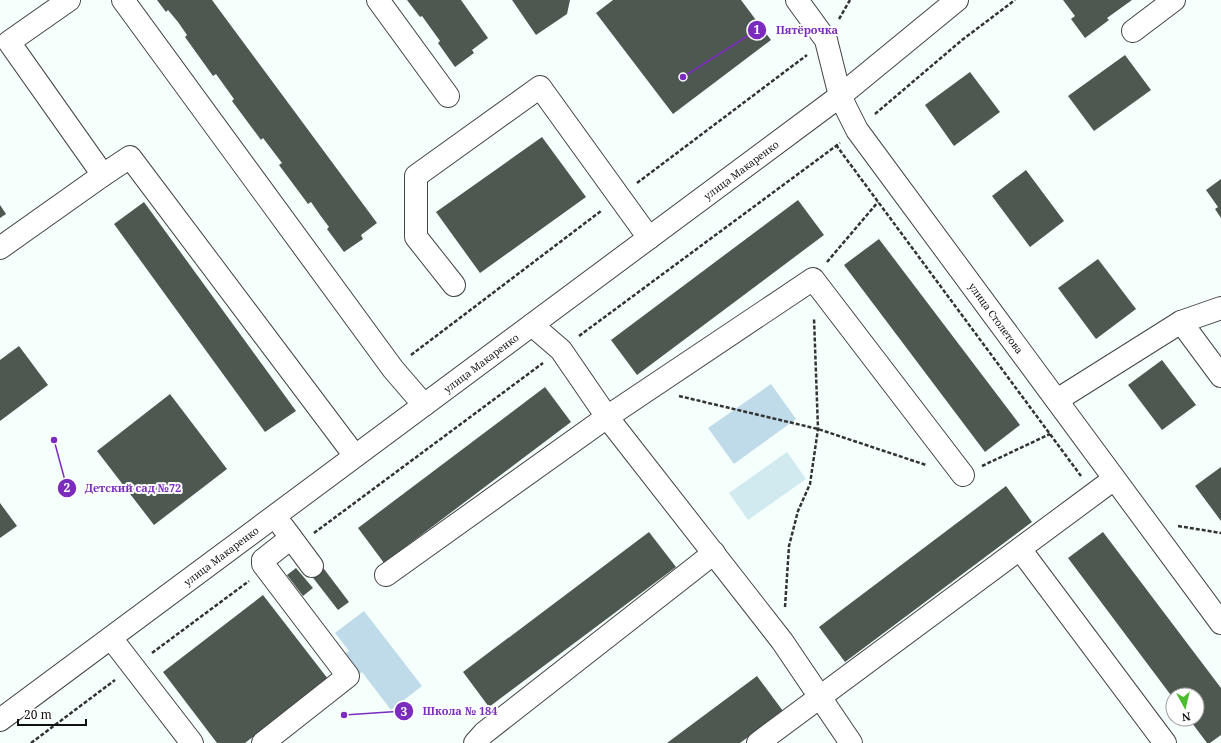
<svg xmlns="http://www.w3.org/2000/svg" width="1221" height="743" font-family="'Noto Serif',serif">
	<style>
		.green { fill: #bfdbe9 }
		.pitch { fill: #d0eaf0 }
		.building { fill: #4d5950 }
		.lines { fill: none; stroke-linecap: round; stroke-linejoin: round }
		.minor-casing { stroke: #444; stroke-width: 24 }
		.path { stroke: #333; stroke-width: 2.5; stroke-dasharray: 4 2; stroke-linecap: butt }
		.minor { stroke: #fff; stroke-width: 22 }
		.labels { text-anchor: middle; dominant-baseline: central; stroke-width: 4; stroke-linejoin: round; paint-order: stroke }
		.street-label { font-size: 10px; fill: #111; stroke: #fff }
		.leader { fill: none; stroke: #7b2cbf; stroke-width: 1.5 }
		.callout-dot { fill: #7b2cbf; stroke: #fff; stroke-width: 1.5 }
		.mark-label { font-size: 12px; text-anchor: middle; font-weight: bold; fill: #fff }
		.callout-label { font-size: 11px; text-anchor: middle; font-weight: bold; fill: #7b2cbf; stroke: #fff; stroke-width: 4; stroke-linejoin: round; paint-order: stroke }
	</style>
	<rect width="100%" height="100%" fill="#f5fffb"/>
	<g class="green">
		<polygon points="771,384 796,419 734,464 708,428"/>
		<polygon points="364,611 422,686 391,710 362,672 358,675 343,655 349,651 335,633"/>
	</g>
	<polygon class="pitch" points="787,452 806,479 748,520 729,493"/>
	<g class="building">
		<polygon points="157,0 212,0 377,223 361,235 363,239 344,252 327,229 329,227 320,215 311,202 308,204 279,165 282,163 263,138 261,140 232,101 234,99 216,74 213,76 185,37 187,35 178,22 168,10 166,12"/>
		<polygon points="407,0 461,0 488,38 472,50 474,53 455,67 438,43 440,41 422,16 420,17"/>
		<polygon points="512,0 570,0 567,14 536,35"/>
		<polygon points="613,0 741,0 771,40 673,114 596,13"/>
		<polygon points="1063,0 1132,0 1107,18 1109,20 1085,38 1071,19 1075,16"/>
		<polygon points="1125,55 1151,90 1094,131 1068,96"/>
		<polygon points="970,72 1000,112 954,146 925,105"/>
		<polygon points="542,137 586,197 480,273 436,212"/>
		<polygon points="1026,170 1064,221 1030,247 992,196"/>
		<polygon points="1221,179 1221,218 1215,209 1218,207 1206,190"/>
		<polygon points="798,200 824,235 637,375 611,340"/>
		<polygon points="144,202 296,411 265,432 114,224"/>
		<polygon points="0,205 6,214 0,218"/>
		<polygon points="879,239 1020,425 985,452 844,265"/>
		<polygon points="1098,259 1136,309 1096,339 1058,288"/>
		<polygon points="19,346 48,385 0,421 0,360"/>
		<polygon points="1162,360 1196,405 1162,430 1128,385"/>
		<polygon points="545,387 571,422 384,563 358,528"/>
		<polygon points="170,394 227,469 154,525 97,451"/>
		<polygon points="1221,467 1221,521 1195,486"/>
		<polygon points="1006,486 1032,522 845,662 819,627"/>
		<polygon points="0,503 17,526 0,538"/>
		<polygon points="649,532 676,567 489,707 463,672"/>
		<polygon points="1103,532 1221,688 1221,735 1210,743 1207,743 1189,719 1197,719 1197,695 1173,695 1173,698 1068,558"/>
		<polygon points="318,561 349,602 338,610 307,570"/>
		<polygon points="296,568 313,588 303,596 287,575"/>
		<polygon points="263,595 328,679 245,743 217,743 163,672"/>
		<polygon points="757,676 783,711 740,743 667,743"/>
	</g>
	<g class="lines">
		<defs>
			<g id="minor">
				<polyline points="69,0 9,42 103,175 130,157 355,456"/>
				<polyline points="123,0 393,369 424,405"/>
				<polyline points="378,0 448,96"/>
				<polyline points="797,0 826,40 840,96 857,130 1221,623"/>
				<polyline points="1133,31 1174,0"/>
				<polyline points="0,248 103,175"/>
				<polyline points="454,285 416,237 416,176 540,87 649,238"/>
				<polyline points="1181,322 1221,376"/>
				<polyline points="532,325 561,350 607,417 782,641 851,743"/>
				<polyline points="1057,400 1181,322 1221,308"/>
				<polyline points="283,527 312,566"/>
				<polyline points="1020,549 1165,743"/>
				<polyline points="386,575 607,417 813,279 963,475"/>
				<polyline points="111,638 192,743"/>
				<polyline points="0,720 840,96 957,0"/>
				<polyline points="263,743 348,676 263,564 263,560 291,538"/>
				<polyline points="475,743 484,733 714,553"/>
				<polyline points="758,743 1114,479"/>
			</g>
		</defs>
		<use href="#minor" class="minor-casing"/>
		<g class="path">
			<polyline points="839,19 850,0"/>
			<polyline points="875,114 962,40 1015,0"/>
			<polyline points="836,145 1081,476"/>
			<polyline points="637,183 807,55"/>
			<polyline points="827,262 878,202"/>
			<polyline points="579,336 840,143"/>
			<polyline points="411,355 601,211"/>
			<polyline points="679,396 818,429 926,465"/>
			<polyline points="982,466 1050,434"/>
			<polyline points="1178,526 1221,533"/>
			<polyline points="314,533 543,363"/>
			<polyline points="785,607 789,546 798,511 810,484 818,429 814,318"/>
			<polyline points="152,653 249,581"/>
			<polyline points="31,743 115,680"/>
		</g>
		<use href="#minor" class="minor"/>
	</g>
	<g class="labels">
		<g class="street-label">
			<text transform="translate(741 170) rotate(-37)">улица Макаренко</text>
			<text transform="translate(996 318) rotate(54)">улица Столетова</text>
			<text transform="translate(481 363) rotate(-37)">улица Макаренко</text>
			<text transform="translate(221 556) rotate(-37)">улица Макаренко</text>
		</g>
	</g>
	<path class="leader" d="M683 77L757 30M54 440L67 488M344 715L404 711"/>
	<g class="callout-dot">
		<circle cx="683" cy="77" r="4"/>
		<circle cx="54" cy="440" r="4"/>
		<circle cx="344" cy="715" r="4"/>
		<circle cx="757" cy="30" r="10"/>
		<circle cx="67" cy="488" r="10"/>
		<circle cx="404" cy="711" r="10"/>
	</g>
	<g class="mark-label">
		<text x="757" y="34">1</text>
		<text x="67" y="492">2</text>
		<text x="404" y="716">3</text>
	</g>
	<g class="callout-label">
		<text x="807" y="34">Пятёрочка</text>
		<text x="133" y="492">Детский сад №72</text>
		<text x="460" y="715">Школа № 184</text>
	</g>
	<g transform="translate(1185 707) rotate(172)"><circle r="19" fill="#ffffff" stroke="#a0a0a0"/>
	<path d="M0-3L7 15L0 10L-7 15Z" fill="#4bbd2d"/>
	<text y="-6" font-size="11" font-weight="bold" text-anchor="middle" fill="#111111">N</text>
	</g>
	<path d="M18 719v6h68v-6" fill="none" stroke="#111111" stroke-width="2"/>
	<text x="24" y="719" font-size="12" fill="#111111" stroke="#ffffff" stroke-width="3" paint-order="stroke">20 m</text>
</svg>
